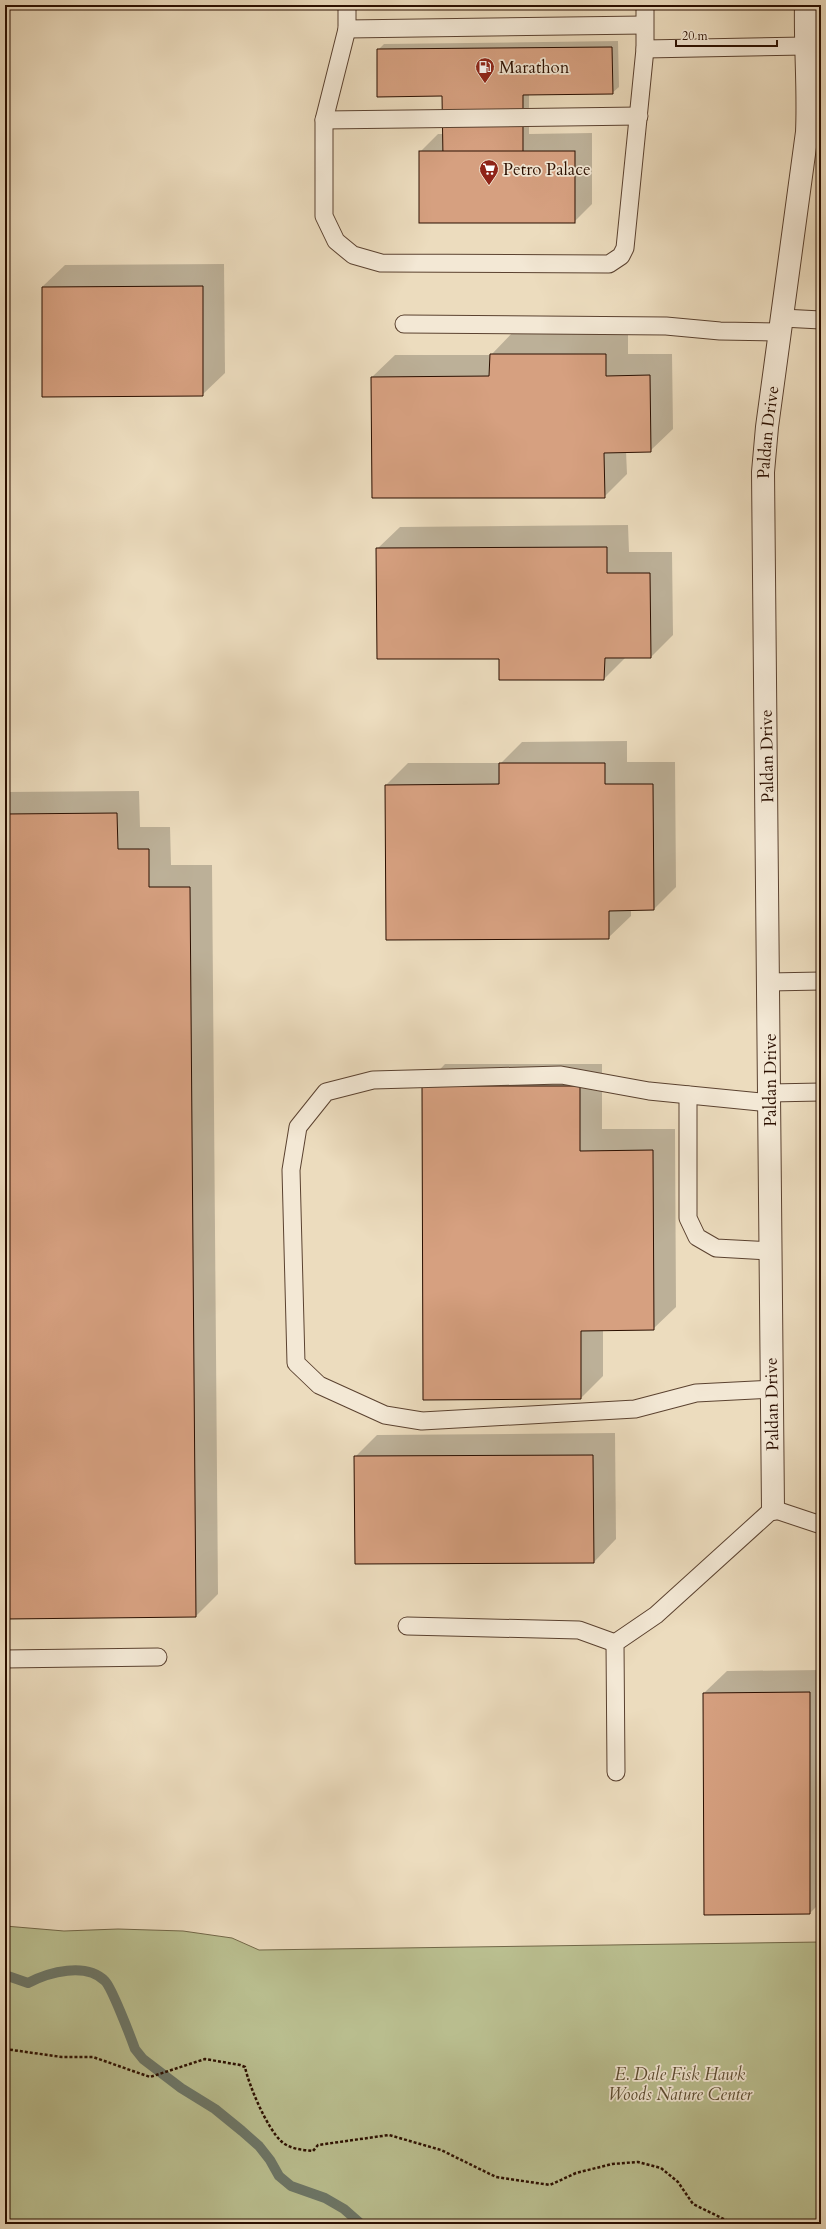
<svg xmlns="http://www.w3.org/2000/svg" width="826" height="2229" font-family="Cardo,serif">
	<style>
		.green { fill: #babf90; stroke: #726748 }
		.shadow { fill: #0003 }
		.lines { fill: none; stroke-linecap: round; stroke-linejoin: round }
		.stream { stroke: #6d7768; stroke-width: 10 }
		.building { fill: #d6a080; stroke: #2b0f00 }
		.lane-casing { stroke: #5b4230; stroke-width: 19 }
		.street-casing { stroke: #5b4230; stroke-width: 24 }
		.path { stroke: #2b0f00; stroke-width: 2.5; stroke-dasharray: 3 2; stroke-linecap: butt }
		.lane { stroke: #f3e8d5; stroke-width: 17 }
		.street { stroke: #f3e8d5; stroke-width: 22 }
		.labels { text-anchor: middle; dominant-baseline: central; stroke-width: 3.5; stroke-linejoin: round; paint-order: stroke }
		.poi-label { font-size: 17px; fill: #2b0f00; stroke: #f3e8d5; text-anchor: start }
		.street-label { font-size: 17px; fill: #2b0f00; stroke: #f3e8d5 }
		.park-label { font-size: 17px; font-style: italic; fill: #5d4d32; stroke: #f3e8d5 }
	</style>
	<rect width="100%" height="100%" fill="#ecdcbe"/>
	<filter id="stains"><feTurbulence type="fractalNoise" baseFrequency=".005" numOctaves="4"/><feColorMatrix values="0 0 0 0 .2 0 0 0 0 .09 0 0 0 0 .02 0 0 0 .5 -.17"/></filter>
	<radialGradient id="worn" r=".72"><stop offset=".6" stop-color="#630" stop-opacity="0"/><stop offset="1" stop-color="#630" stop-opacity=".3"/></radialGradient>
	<polygon class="green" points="5,1926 64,1931 118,1929 183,1931 232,1938 259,1950 821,1942 821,2224 5,2224"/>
	<g class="shadow">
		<polygon points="618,41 619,87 612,93 529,94 529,134 592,133 592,204 574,222 420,152 438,134 444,134 443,95 378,50 384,44"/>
		<polygon points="224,264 225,373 202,395 43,396 42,287 65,265"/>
		<polygon points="513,332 628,332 628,354 672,354 673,429 650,451 626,451 627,474 604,497 372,377 395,355 491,355"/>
		<polygon points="628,525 629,552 672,552 673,635 651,657 626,657 604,679 500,658 377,549 400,527"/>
		<polygon points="627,741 627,762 675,762 676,887 654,909 631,910 631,916 608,938 386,785 408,763 501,763 522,742"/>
		<polygon points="139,791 140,827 170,827 171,865 212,865 218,1594 196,1616 5,1618 5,792"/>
		<polygon points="445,1064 602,1064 602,1129 675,1129 676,1307 653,1329 603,1329 603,1376 581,1398 423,1087"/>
		<polygon points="615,1433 616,1539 594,1562 355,1457 377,1435"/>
		<polygon points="821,1670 821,1902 810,1913 704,1693 727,1671"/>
	</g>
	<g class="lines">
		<path class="stream" d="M5,1975L28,1983C49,1972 86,1962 105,1981C112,1988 131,2038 135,2049L143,2059L181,2088L215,2109L242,2131L259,2146L270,2160L279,2176L291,2186L325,2198L344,2209L361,2224"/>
	</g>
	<g class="building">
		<polygon points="612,47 613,94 523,95 523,157 443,158 442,96 377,97 377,49"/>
		<rect x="419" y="151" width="156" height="72"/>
		<polygon points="203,286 203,396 42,397 42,287"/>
		<polygon points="490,354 606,354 606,376 650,375 651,452 604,453 605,498 372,498 371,377 489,376"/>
		<polygon points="607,547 607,573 650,573 651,658 605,658 604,680 499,680 499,659 377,659 376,548"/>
		<polygon points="499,763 605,763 605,784 653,784 654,910 609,911 609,939 386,940 385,785 499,784"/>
		<polygon points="117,813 118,849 149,849 149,887 190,887 196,1617 5,1619 5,814"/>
		<polygon points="422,1086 580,1086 580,1151 653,1150 654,1330 581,1331 581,1399 423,1400"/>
		<polygon points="593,1455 594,1563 355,1564 354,1456"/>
		<polygon points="810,1692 810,1914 704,1915 703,1693"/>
	</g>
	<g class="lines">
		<defs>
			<g id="lane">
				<polyline points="347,5 347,29 324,120 324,216 336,241 353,255 381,263 609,264 621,256 625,248 645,49 645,5"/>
				<polyline points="347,29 644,25"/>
				<polyline points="645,49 805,46"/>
				<polyline points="324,120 639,116"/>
				<polyline points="782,318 821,320"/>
				<polyline points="404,324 666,326 720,331 780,332"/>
				<polyline points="769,982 821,981"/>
				<polyline points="770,1093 821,1092"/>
				<polyline points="688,1095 688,1218 697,1237 716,1248 771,1251"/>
				<polyline points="770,1103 649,1091 561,1075 373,1080 326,1092 298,1127 291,1170 296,1363 319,1385 385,1415 422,1421 635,1409 696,1393 772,1389"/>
				<polyline points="407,1626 579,1630 615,1643"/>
				<polyline points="5,1659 158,1657"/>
				<polyline points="616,1772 615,1643 656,1615 773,1509 821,1525"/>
			</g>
			<g id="street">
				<path id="s1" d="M773,1509L763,472L767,427L807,132C809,89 805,47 806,5"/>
			</g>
		</defs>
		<use href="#lane" class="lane-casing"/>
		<use href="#street" class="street-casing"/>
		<path class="path" d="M5,2049L62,2057H93L150,2077L205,2059L240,2065L245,2067C249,2086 267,2128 281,2141C289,2149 303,2150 313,2151L318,2145L389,2135L441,2150L496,2177L550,2185L576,2173L612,2164L638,2162L661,2168L678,2182L693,2204L734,2224"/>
		<use href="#lane" class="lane"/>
		<use href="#street" class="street"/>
	</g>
	<defs>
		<symbol id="fuel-pin" viewBox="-11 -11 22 30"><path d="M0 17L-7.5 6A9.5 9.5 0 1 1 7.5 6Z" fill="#8f2418" stroke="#f3e8d5"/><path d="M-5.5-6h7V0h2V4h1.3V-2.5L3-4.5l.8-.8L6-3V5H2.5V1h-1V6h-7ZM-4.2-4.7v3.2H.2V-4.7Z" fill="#fff"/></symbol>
		<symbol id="supermarket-pin" viewBox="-11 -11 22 30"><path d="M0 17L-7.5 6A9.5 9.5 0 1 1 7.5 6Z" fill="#8f2418" stroke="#f3e8d5"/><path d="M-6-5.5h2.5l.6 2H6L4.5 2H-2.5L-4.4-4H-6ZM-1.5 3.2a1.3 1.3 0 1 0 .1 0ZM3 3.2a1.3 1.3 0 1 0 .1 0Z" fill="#fff"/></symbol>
	</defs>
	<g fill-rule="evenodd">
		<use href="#fuel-pin" x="474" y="56" width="22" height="30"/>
		<use href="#supermarket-pin" x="478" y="158" width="22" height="30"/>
	</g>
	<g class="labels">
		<g class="poi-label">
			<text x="499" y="67">Marathon</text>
			<text x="503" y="169">Petro Palace</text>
		</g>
		<g class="street-label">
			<text stroke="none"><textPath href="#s1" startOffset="1077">Paldan Drive</textPath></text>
			<text transform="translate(767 756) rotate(-91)">Paldan Drive</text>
			<text transform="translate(770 1080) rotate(-90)">Paldan Drive</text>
			<text transform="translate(772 1404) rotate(-91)">Paldan Drive</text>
		</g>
		<g class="park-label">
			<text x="680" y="2074">E. Dale Fisk Hawk<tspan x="680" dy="20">Woods Nature Center</tspan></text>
		</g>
	</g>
	<rect width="826" height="2229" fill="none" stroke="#ecdcbe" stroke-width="20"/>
	<rect x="6" y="6" width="814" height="2217" fill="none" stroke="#2b0f00" stroke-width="2"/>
	<rect x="10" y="10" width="806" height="2209" fill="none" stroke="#2b0f00"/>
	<path d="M676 40v6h101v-6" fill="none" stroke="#2b0f00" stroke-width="2"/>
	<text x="682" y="40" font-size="12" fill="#2b0f00" stroke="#f3e8d5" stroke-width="3" paint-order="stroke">20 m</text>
	<rect width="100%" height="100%" filter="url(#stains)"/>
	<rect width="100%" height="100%" fill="url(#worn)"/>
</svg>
